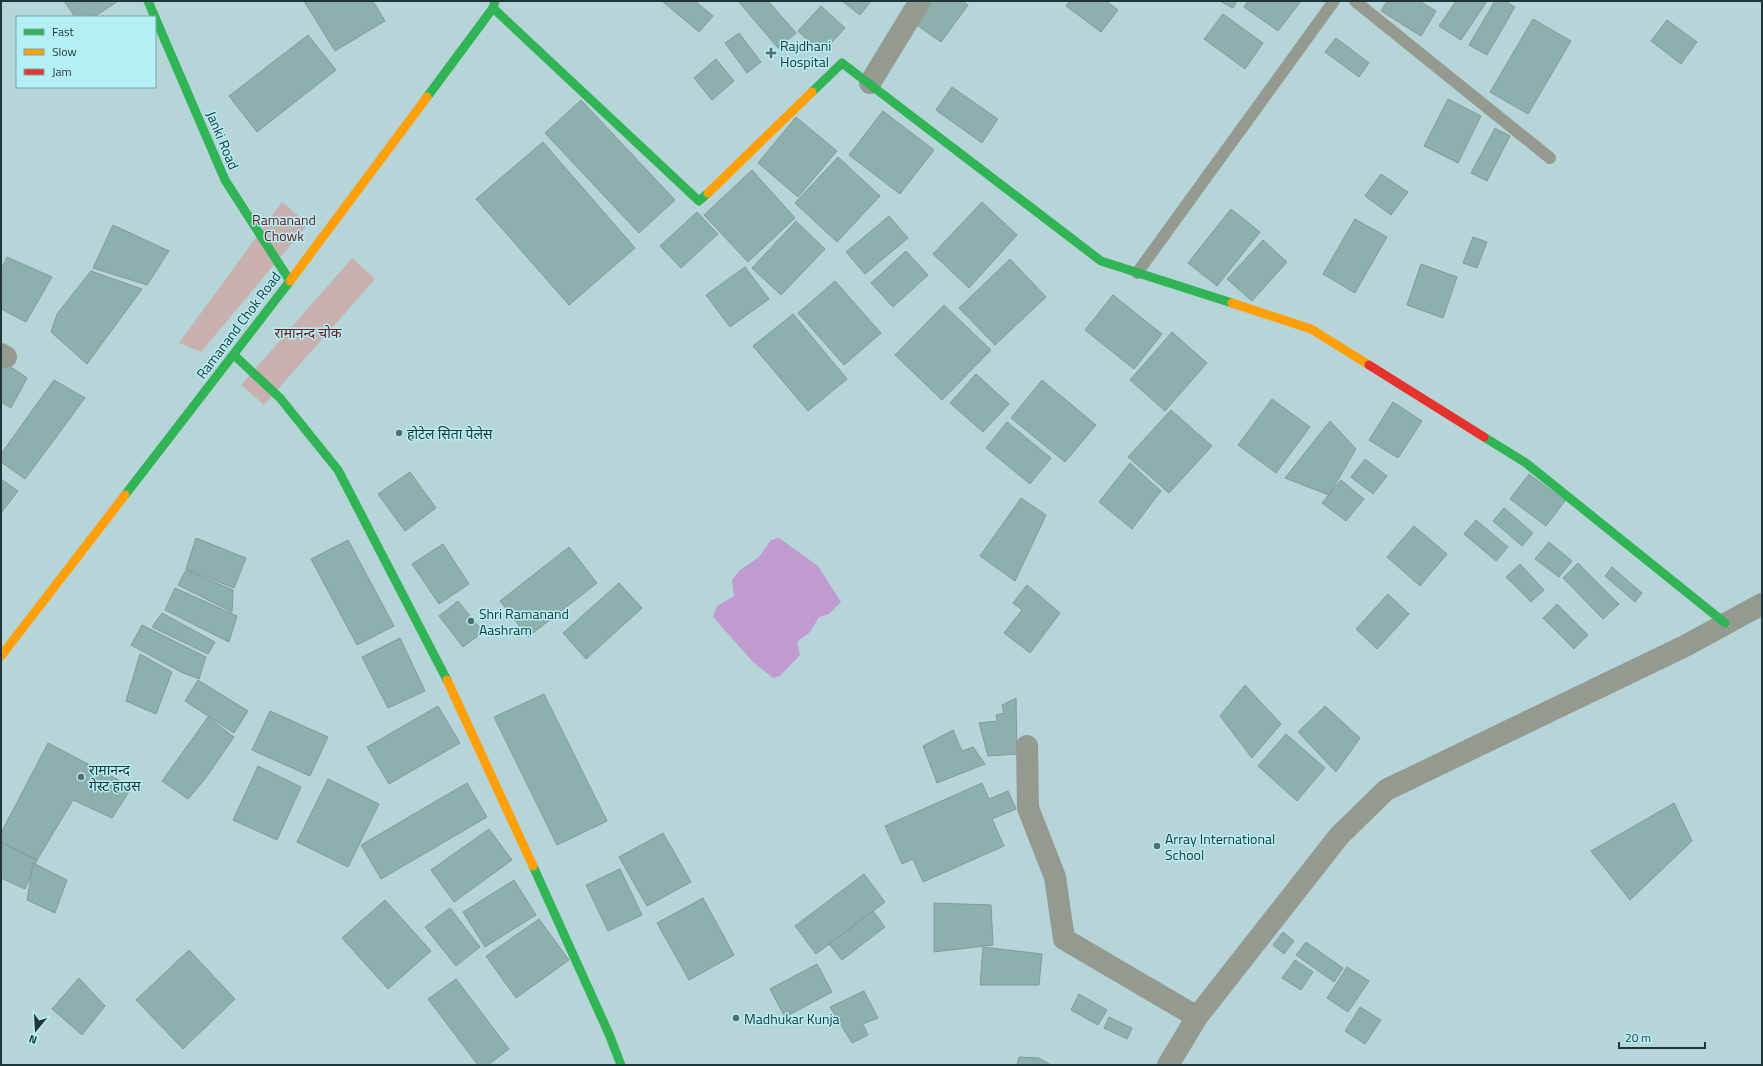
<svg xmlns="http://www.w3.org/2000/svg" width="1763" height="1066" font-family="'Titillium Web','Noto Sans Devanagari',sans-serif">
	<style>
		.green { fill: #c8b0af }
		.water { fill: #c09bcf }
		.building { fill: #8db0af; stroke: #829a9b }
		.lines { fill: none; stroke-linecap: round; stroke-linejoin: round }
		.lane { stroke: #949a8f; stroke-width: 12 }
		.street { stroke: #949a8f; stroke-width: 22 }
		.fast { stroke: #30b455; stroke-width: 9 }
		.slow { stroke: #ff9f0a; stroke-width: 9 }
		.jam { stroke: #e5322d; stroke-width: 9 }
		.poi-dot { fill: #546e70; stroke: #b4eff4; stroke-width: 1.5 }
		.labels { text-anchor: middle; dominant-baseline: central; stroke-width: 3; stroke-linejoin: round; paint-order: stroke }
		.poi-label { font-size: 14px; fill: #1f3638; stroke: #b4eff4; text-anchor: start }
		.street-label { font-size: 14px; fill: #1f3638; stroke: #b4eff4 }
		.park-label { font-size: 14px; fill: #71151a; stroke: #b4eff4 }
	</style>
	<rect width="100%" height="100%" fill="#b6d5d9"/>
	<g class="green">
		<polygon points="282,202 308,224 201,352 179,343"/>
		<polygon points="352,258 375,279 264,405 241,385"/>
	</g>
	<polygon class="water" points="779,538 818,566 841,602 829,614 819,617 810,632 797,642 800,655 780,676 773,678 753,662 713,617 717,606 734,596 732,580 740,570 759,557 771,540"/>
	<g class="building">
		<polygon points="64,1 118,1 94,17 75,17"/>
		<polygon points="304,1 373,1 385,21 335,51"/>
		<polygon points="662,1 695,1 713,16 699,32"/>
		<polygon points="738,1 768,1 796,33 778,48"/>
		<polygon points="842,1 871,1 860,15"/>
		<polygon points="925,1 962,1 968,5 941,42 911,21"/>
		<polygon points="1070,1 1106,1 1118,10 1101,32 1066,6"/>
		<polygon points="1220,1 1237,1 1233,8"/>
		<polygon points="1248,1 1301,1 1278,31 1244,7"/>
		<polygon points="1387,1 1419,1 1436,11 1421,36 1381,11"/>
		<polygon points="1456,1 1487,1 1461,40 1439,26"/>
		<polygon points="1495,1 1505,1 1515,7 1487,55 1469,45"/>
		<polygon points="821,6 845,28 822,53 798,31"/>
		<polygon points="1223,14 1263,43 1245,69 1204,39"/>
		<polygon points="1533,19 1571,41 1528,114 1490,92"/>
		<polygon points="1667,20 1697,42 1681,64 1651,41"/>
		<polygon points="739,33 761,62 747,73 725,43"/>
		<polygon points="308,35 336,70 257,132 229,96"/>
		<polygon points="1336,38 1369,63 1359,77 1325,52"/>
		<polygon points="716,59 734,81 712,100 694,78"/>
		<polygon points="952,87 998,119 982,143 936,110"/>
		<polygon points="1448,99 1481,116 1458,163 1424,146"/>
		<polygon points="581,100 675,200 639,233 545,133"/>
		<polygon points="883,111 934,150 900,194 849,155"/>
		<polygon points="796,117 837,151 798,197 758,163"/>
		<polygon points="1495,128 1510,136 1487,181 1471,173"/>
		<polygon points="543,142 635,248 569,305 476,199"/>
		<polygon points="838,157 880,196 837,242 795,203"/>
		<polygon points="752,170 795,218 748,262 704,215"/>
		<polygon points="1381,174 1408,192 1391,215 1365,196"/>
		<polygon points="982,202 1017,235 969,288 933,254"/>
		<polygon points="1231,209 1260,232 1217,286 1188,263"/>
		<polygon points="697,212 718,234 681,268 660,246"/>
		<polygon points="889,216 908,238 865,274 846,252"/>
		<polygon points="1355,219 1387,237 1355,293 1323,274"/>
		<polygon points="796,221 825,249 781,295 752,268"/>
		<polygon points="113,225 169,251 147,285 93,268"/>
		<polygon points="1473,237 1487,242 1477,268 1463,263"/>
		<polygon points="1263,240 1287,262 1252,301 1227,279"/>
		<polygon points="906,251 928,275 893,307 871,283"/>
		<polygon points="7,257 52,277 26,322 1,309 1,270"/>
		<polygon points="1010,259 1046,297 995,345 959,308"/>
		<polygon points="1421,264 1457,277 1443,318 1407,305"/>
		<polygon points="745,267 769,299 730,327 706,295"/>
		<polygon points="91,271 142,289 87,364 51,332 57,314"/>
		<polygon points="835,281 881,333 844,365 798,313"/>
		<polygon points="1113,295 1162,334 1134,369 1085,330"/>
		<polygon points="944,305 991,350 942,400 895,355"/>
		<polygon points="793,314 847,379 808,411 753,346"/>
		<polygon points="1172,332 1207,363 1165,411 1130,380"/>
		<polygon points="1,360 27,378 11,408 1,402"/>
		<polygon points="976,374 1009,404 983,432 950,403"/>
		<polygon points="54,380 85,398 25,479 1,462 1,454"/>
		<polygon points="1042,380 1096,425 1065,462 1011,418"/>
		<polygon points="1272,399 1310,427 1276,473 1238,445"/>
		<polygon points="1393,402 1422,421 1398,458 1369,440"/>
		<polygon points="1171,410 1212,446 1169,493 1128,457"/>
		<polygon points="1330,421 1356,449 1329,495 1285,478"/>
		<polygon points="1007,422 1051,458 1030,484 986,448"/>
		<polygon points="1365,459 1387,476 1373,494 1351,477"/>
		<polygon points="1130,463 1161,491 1132,529 1099,502"/>
		<polygon points="410,472 436,508 405,531 378,494"/>
		<polygon points="1529,474 1565,501 1546,526 1510,499"/>
		<polygon points="1,479 18,491 1,513"/>
		<polygon points="1341,480 1364,499 1346,521 1322,503"/>
		<polygon points="1021,498 1046,515 1015,581 980,556"/>
		<polygon points="1504,508 1533,533 1522,546 1493,521"/>
		<polygon points="1476,520 1508,547 1496,561 1464,534"/>
		<polygon points="1414,526 1447,554 1420,586 1387,557"/>
		<polygon points="196,538 246,558 234,588 186,569"/>
		<polygon points="348,540 394,626 357,645 311,559"/>
		<polygon points="1549,542 1572,561 1559,577 1535,559"/>
		<polygon points="443,544 469,584 439,604 412,564"/>
		<polygon points="569,547 597,583 528,637 500,601"/>
		<polygon points="1578,563 1619,604 1603,619 1563,578"/>
		<polygon points="1520,564 1544,590 1531,602 1506,577"/>
		<polygon points="1612,567 1642,593 1635,602 1605,576"/>
		<polygon points="186,570 233,590 232,612 178,585"/>
		<polygon points="619,583 642,608 586,659 563,633"/>
		<polygon points="1027,585 1060,613 1030,653 1004,633 1022,610 1013,603"/>
		<polygon points="175,588 237,616 229,642 165,610"/>
		<polygon points="1388,594 1409,614 1377,649 1356,629"/>
		<polygon points="458,601 483,632 463,647 439,616"/>
		<polygon points="1557,604 1588,635 1574,649 1543,618"/>
		<polygon points="162,613 215,642 208,654 152,627"/>
		<polygon points="142,625 206,657 199,679 181,672 131,645"/>
		<polygon points="400,638 425,691 388,708 362,657"/>
		<polygon points="140,654 172,672 156,714 126,701"/>
		<polygon points="198,680 248,711 234,733 185,701"/>
		<polygon points="1245,685 1281,724 1252,758 1220,716"/>
		<polygon points="544,694 607,821 557,845 494,717"/>
		<polygon points="1016,698 1017,754 988,756 979,723 997,721 996,715 1004,713 1002,705"/>
		<polygon points="438,706 460,743 389,784 367,747"/>
		<polygon points="1325,706 1360,738 1336,772 1298,732"/>
		<polygon points="270,711 328,737 310,776 252,750"/>
		<polygon points="208,717 234,737 205,779 188,799 162,781"/>
		<polygon points="953,730 962,751 973,747 985,764 937,783 923,746"/>
		<polygon points="1286,734 1325,768 1297,801 1258,766"/>
		<polygon points="48,743 132,787 112,818 73,800 37,860 1,842 1,833"/>
		<polygon points="258,766 301,787 277,840 233,820"/>
		<polygon points="328,779 379,804 348,867 297,842"/>
		<polygon points="467,783 487,817 381,879 361,845"/>
		<polygon points="982,783 989,799 1008,791 1016,809 992,819 1004,846 923,882 913,859 902,864 885,826"/>
		<polygon points="1674,803 1692,841 1630,900 1591,851"/>
		<polygon points="489,829 512,860 454,902 431,870"/>
		<polygon points="663,833 691,882 647,906 619,857"/>
		<polygon points="1,842 37,860 25,889 1,878"/>
		<polygon points="33,863 67,880 55,913 27,900"/>
		<polygon points="620,869 642,915 608,931 586,885"/>
		<polygon points="864,874 885,902 816,954 795,926"/>
		<polygon points="514,880 536,915 485,947 463,912"/>
		<polygon points="703,898 734,955 689,980 657,923"/>
		<polygon points="385,900 431,951 388,989 342,938"/>
		<polygon points="934,903 991,905 993,945 934,952"/>
		<polygon points="450,908 480,947 456,966 425,927"/>
		<polygon points="873,911 885,927 842,960 829,944"/>
		<polygon points="539,919 569,960 516,998 486,956"/>
		<polygon points="1283,932 1294,941 1284,954 1273,945"/>
		<polygon points="1306,942 1343,968 1334,982 1296,955"/>
		<polygon points="983,947 1042,954 1039,985 980,985"/>
		<polygon points="189,950 235,999 183,1049 136,1000"/>
		<polygon points="1295,960 1313,972 1301,990 1282,978"/>
		<polygon points="817,964 832,992 785,1017 770,989"/>
		<polygon points="1347,967 1369,981 1348,1012 1327,998"/>
		<polygon points="79,978 105,1006 82,1035 52,1009"/>
		<polygon points="456,979 509,1049 488,1065 478,1065 428,999"/>
		<polygon points="864,991 878,1018 863,1024 868,1035 852,1043 830,1007"/>
		<polygon points="1079,994 1107,1010 1098,1025 1071,1010"/>
		<polygon points="1360,1007 1381,1020 1365,1044 1345,1031"/>
		<polygon points="1109,1017 1132,1028 1127,1039 1104,1028"/>
		<polygon points="1019,1057 1039,1058 1051,1065 1017,1065"/>
	</g>
	<g class="lines">
		<g class="lane">
			<polyline points="1355,1 1550,158"/>
			<polyline points="1137,273 1334,1"/>
		</g>
		<g class="street">
			<polyline points="870,83 920,1"/>
			<polyline points="1,354 6,357"/>
			<polyline points="1027,746 1028,808 1055,877 1064,939 1197,1017"/>
			<polyline points="1168,1065 1197,1017 1339,836 1386,790 1685,646 1762,604"/>
		</g>
		<g class="fast">
			<polyline points="148,1 225,180 290,281"/>
			<polyline points="493,8 699,201 708,193"/>
			<polyline points="812,92 842,63 1101,261 1232,303"/>
			<polyline points="427,97 493,8 495,1"/>
			<polyline points="234,355 280,398 338,470 447,680"/>
			<polyline points="1484,437 1526,463 1725,623"/>
			<polyline points="125,495 290,281"/>
			<polyline points="533,866 609,1034 621,1065"/>
		</g>
		<g class="slow">
			<polyline points="708,193 812,92"/>
			<polyline points="290,281 427,97"/>
			<polyline points="1232,303 1311,329 1369,365"/>
			<polyline points="1,656 125,495"/>
			<polyline points="447,680 533,866"/>
		</g>
		<polyline class="jam" points="1369,365 1484,437"/>
	</g>
	<g class="poi-dot">
		<path d="M769 47h4v4h4v4h-4v4h-4v-4h-4v-4h4z"/>
		<circle cx="399" cy="433" r="4"/>
		<circle cx="471" cy="621" r="4"/>
		<circle cx="81" cy="777" r="4"/>
		<circle cx="1157" cy="846" r="4"/>
		<circle cx="736" cy="1018" r="4"/>
	</g>
	<g class="labels">
		<g class="poi-label">
			<text x="780" y="45">Rajdhani<tspan x="780" dy="16">Hospital</tspan></text>
			<text x="407" y="433">होटेल सिता पेलेस</text>
			<text x="479" y="613">Shri Ramanand<tspan x="479" dy="16">Aashram</tspan></text>
			<text x="89" y="769">रामानन्द<tspan x="89" dy="16">गेस्ट हाउस</tspan></text>
			<text x="1165" y="838">Array International<tspan x="1165" dy="16">School</tspan></text>
			<text x="744" y="1018">Madhukar Kunja</text>
		</g>
		<g class="street-label">
			<text transform="translate(223 140) rotate(67)">Janki Road</text>
			<text transform="translate(238 325) rotate(-53)">Ramanand Chok Road</text>
		</g>
		<g class="park-label">
			<text x="284" y="219">Ramanand<tspan x="284" dy="16">Chowk</tspan></text>
			<text x="308" y="332">रामानन्द चोक</text>
		</g>
	</g>
	<rect width="1763" height="1066" fill="none" stroke="#1f3638" stroke-width="4"/>
	<rect x="16" y="16" width="140" height="72" fill="#b4eff4" stroke="#78a5a9"/>
	<rect x="24" y="29" width="20" height="6" fill="#30b455" stroke="#78a5a9"/>
	<text x="52" y="36" font-size="12" fill="#1f3638">Fast</text>
	<rect x="24" y="49" width="20" height="6" fill="#ff9f0a" stroke="#78a5a9"/>
	<text x="52" y="56" font-size="12" fill="#1f3638">Slow</text>
	<rect x="24" y="69" width="20" height="6" fill="#e5322d" stroke="#78a5a9"/>
	<text x="52" y="76" font-size="12" fill="#1f3638">Jam</text>
	<g transform="translate(36 1030) rotate(198)" stroke="#b4eff4" stroke-width="3" paint-order="stroke">
	<path d="M0-3L7 15L0 10L-7 15Z" fill="#1f3638"/>
	<text y="-6" font-size="11" font-weight="bold" text-anchor="middle" fill="#1f3638">N</text>
	</g>
	<path d="M1619 1042v6h86v-6" fill="none" stroke="#1f3638" stroke-width="2"/>
	<text x="1625" y="1042" font-size="12" fill="#1f3638" stroke="#b4eff4" stroke-width="3" paint-order="stroke">20 m</text>
</svg>
